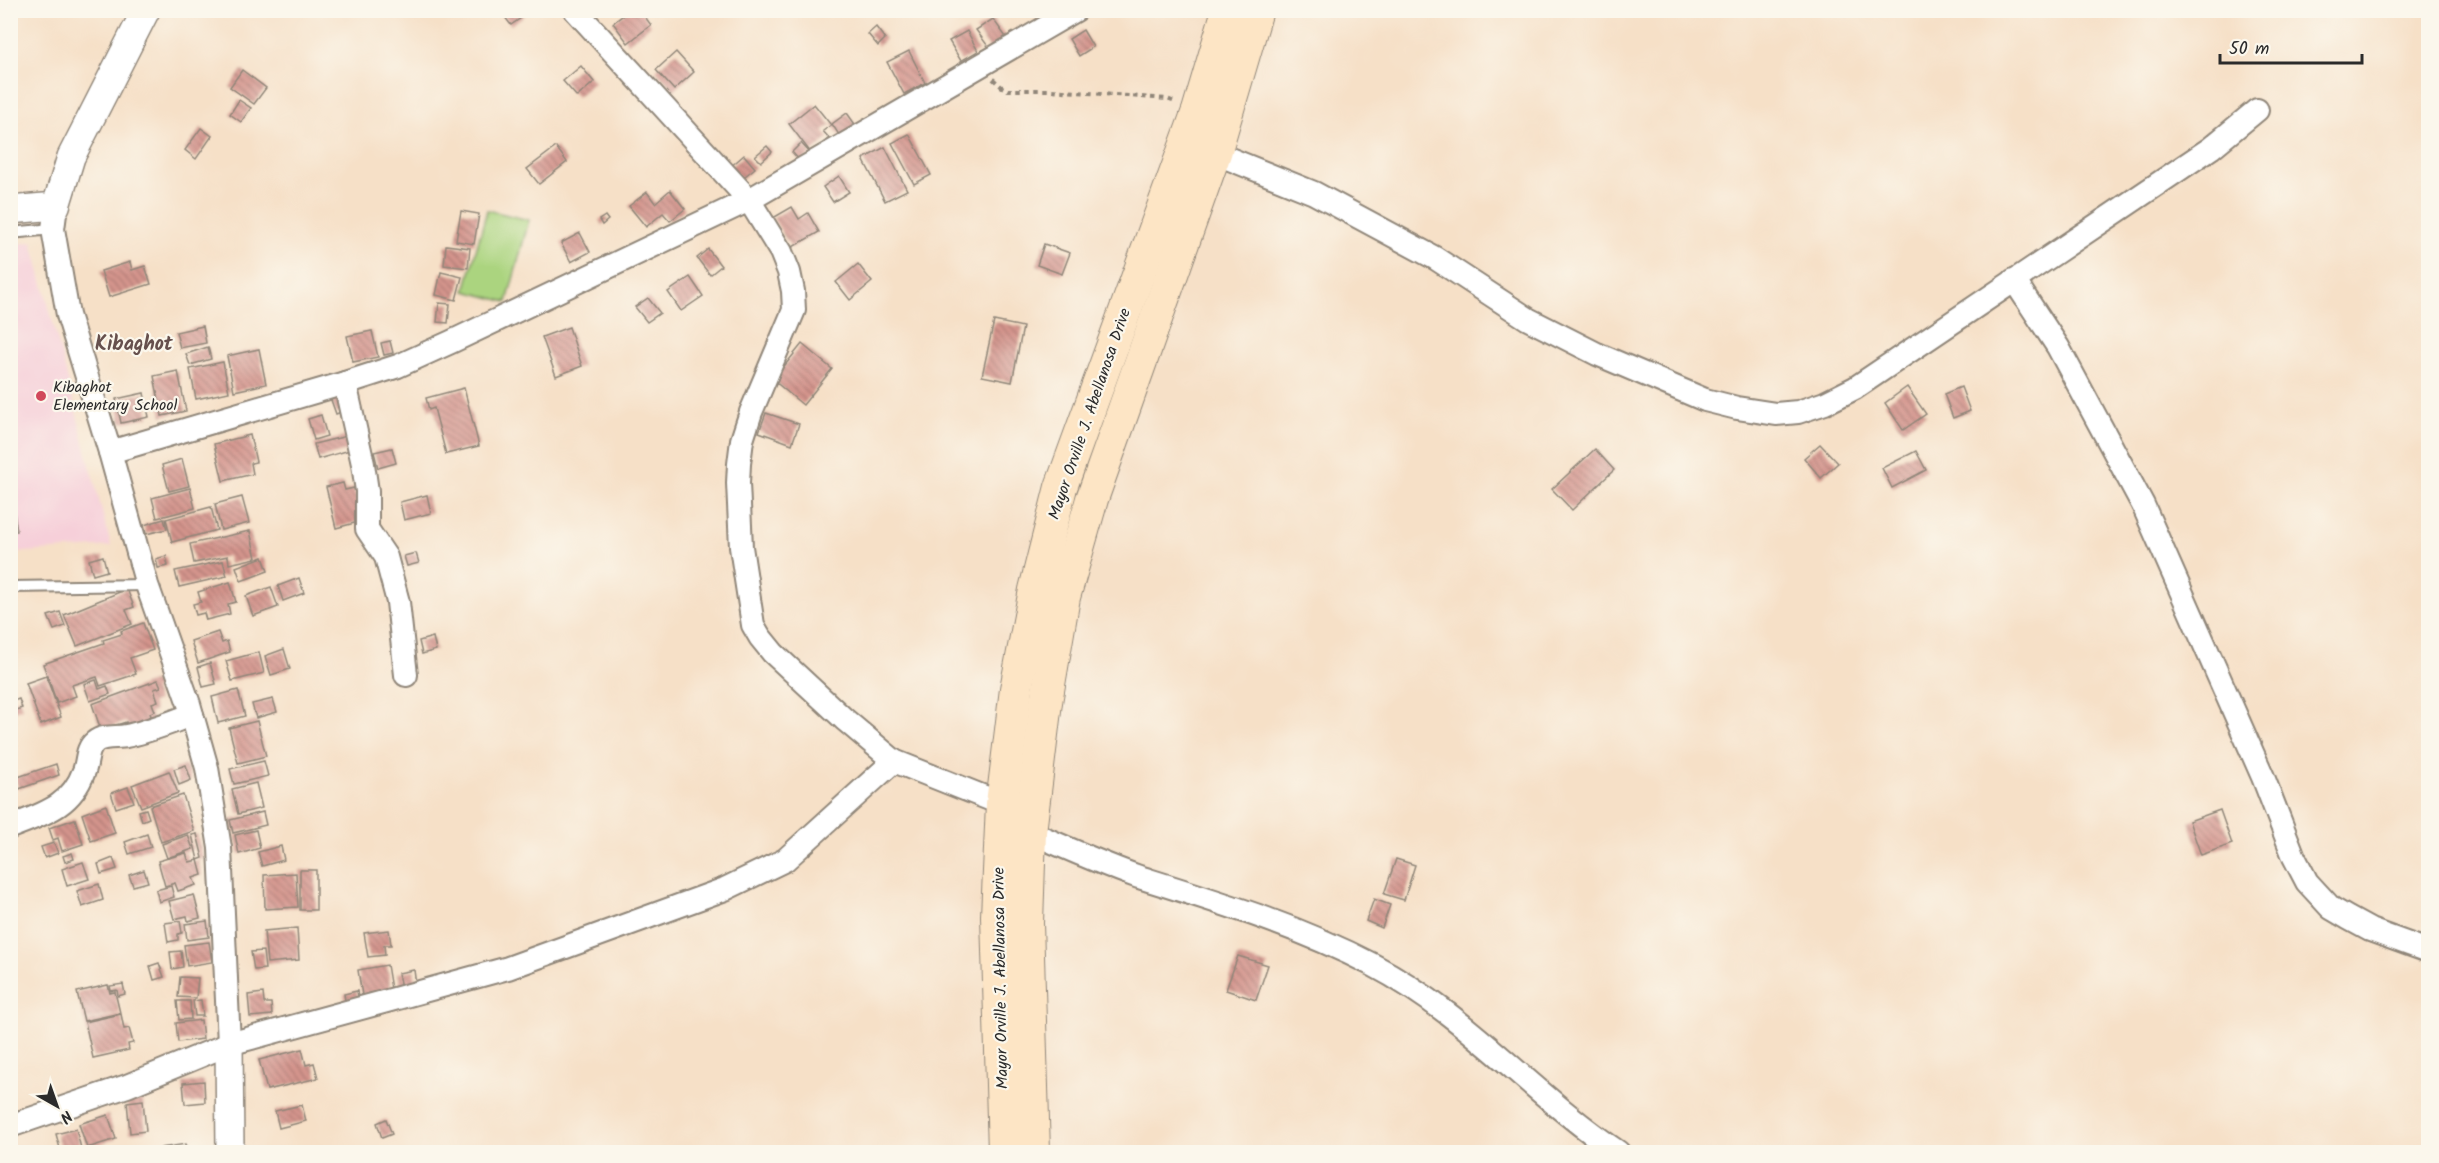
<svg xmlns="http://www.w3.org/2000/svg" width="2439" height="1163" font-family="Kalam,sans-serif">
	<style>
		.built { fill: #f6cfd9 }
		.pitch { fill: #abd47f; stroke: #6b8055; stroke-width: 1.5 }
		.building { fill: url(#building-back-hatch) }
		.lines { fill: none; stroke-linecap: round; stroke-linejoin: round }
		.service-casing { stroke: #908679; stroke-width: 14 }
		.minor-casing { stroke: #908679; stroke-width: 26 }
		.tertiary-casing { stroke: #908679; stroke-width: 30 }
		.secondary-casing { stroke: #908679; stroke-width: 34 }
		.path { stroke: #908679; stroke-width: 4; stroke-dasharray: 4.5 4.5; stroke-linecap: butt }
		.service { stroke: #fff; stroke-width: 10 }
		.minor { stroke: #fff; stroke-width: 22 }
		.tertiary { stroke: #fff; stroke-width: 27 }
		.secondary { stroke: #fde5c5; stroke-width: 32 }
		.poi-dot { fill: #d1495b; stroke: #fbf7ec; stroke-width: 2 }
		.labels { text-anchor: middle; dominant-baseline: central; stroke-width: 4.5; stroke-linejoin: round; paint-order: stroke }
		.poi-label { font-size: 16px; fill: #2b2b2b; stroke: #fbf7ec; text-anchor: start }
		.street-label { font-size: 16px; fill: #2b2b2b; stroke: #fbf7ec }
		.quarter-label { font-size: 20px; font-weight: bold; fill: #66504d; stroke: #fbf7ec }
	</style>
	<defs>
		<pattern id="building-back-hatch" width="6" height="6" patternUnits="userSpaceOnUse" patternTransform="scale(1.5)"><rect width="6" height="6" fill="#d4948c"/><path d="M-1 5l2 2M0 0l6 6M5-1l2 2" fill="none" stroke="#ac7973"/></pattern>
	</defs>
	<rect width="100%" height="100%" fill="#fbf7ec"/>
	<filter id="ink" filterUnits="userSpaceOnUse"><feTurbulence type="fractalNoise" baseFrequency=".0167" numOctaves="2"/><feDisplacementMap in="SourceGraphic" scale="12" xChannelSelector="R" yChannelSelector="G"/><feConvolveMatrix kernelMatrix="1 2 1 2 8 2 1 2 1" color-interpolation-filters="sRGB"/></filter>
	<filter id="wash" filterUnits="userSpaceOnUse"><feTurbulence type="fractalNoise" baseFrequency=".008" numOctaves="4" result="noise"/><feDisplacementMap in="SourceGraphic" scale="24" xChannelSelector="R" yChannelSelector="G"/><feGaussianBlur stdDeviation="1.35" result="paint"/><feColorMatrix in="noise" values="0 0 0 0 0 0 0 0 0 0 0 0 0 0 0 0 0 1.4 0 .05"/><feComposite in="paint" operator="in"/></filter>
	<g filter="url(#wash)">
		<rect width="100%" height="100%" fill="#f6e0c7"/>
		<polygon class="built" points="32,242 111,546 11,553 11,245"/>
		<polygon class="pitch" points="487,210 529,220 507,302 465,291"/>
		<g id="blocks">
			<g class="building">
				<polygon points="503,10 521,10 525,15 511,25 501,12"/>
				<polygon points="630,10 640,10 651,25 628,43 613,23"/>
				<polygon points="993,19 1006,37 990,49 976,30"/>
				<polygon points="876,27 885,39 878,46 868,34"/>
				<polygon points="1083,30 1093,47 1079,56 1069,39"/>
				<polygon points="967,31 978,51 961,61 949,41"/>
				<polygon points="909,51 925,83 904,94 887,62"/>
				<polygon points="676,52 694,72 674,90 656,70"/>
				<polygon points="581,66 594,82 577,97 563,81"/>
				<polygon points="242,70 266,88 254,104 230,87"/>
				<polygon points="239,100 251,108 241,122 230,114"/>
				<polygon points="814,104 831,125 823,131 829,138 811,153 789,124"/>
				<polygon points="847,113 857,127 841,138 832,124"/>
				<polygon points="201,128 212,136 196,159 185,150"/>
				<polygon points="909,134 931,175 914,184 892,143"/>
				<polygon points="801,143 811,154 801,162 792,152"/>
				<polygon points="767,146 772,152 761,162 755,156"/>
				<polygon points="556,147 567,162 539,184 527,169"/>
				<polygon points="885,147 907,190 885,201 863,159"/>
				<polygon points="744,155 755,168 739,181 729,168"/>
				<polygon points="839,176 849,192 833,202 823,187"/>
				<polygon points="670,190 685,209 670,221 663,213 646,227 629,206 647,192 655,203"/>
				<polygon points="792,207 799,219 808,213 819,232 791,248 773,218"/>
				<polygon points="461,211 479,214 474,244 456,241"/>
				<polygon points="605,216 608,220 602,225 599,220"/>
				<polygon points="580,233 590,252 571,262 561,243"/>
				<polygon points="1044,244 1070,253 1062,274 1037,265"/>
				<polygon points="446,245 470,248 468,268 444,265"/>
				<polygon points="708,249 721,266 710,275 697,258"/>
				<polygon points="130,262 132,270 145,266 151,284 109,297 101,271"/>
				<polygon points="858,264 872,282 850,300 836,282"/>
				<polygon points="441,272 462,277 456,300 436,295"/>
				<polygon points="690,277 703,296 681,311 668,292"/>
				<polygon points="648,298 660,313 647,322 635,307"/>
				<polygon points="439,303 450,304 448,323 437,322"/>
				<polygon points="994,321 1023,327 1012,382 982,376"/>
				<polygon points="203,326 206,343 180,348 176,332"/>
				<polygon points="569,327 582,366 556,376 542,337"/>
				<polygon points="372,331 378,357 353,362 347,336"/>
				<polygon points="390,341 393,353 384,355 381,343"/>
				<polygon points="802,344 832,369 803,405 773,380"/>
				<polygon points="208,347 211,359 190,365 186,354"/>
				<polygon points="259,349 266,384 234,391 227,356"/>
				<polygon points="223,362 229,392 196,399 190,369"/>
				<polygon points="178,371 186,411 162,416 154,376"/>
				<polygon points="1907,387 1926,414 1903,430 1885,403"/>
				<polygon points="1961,387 1970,411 1953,418 1944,394"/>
				<polygon points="464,388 479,446 446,454 434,408 429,410 426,398"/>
				<polygon points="144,393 149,417 121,423 116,399"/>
				<polygon points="338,395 344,411 336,414 330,397"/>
				<polygon points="766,413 799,424 792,444 759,432"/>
				<polygon points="321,415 327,436 314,440 308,419"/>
				<polygon points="250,435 256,462 251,463 253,474 223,481 214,444"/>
				<polygon points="347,436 350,450 318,459 314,444"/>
				<polygon points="1820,444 1838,463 1821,478 1804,458"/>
				<polygon points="392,448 396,463 378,468 374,452"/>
				<polygon points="1595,449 1614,470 1572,510 1552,489"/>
				<polygon points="1916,451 1926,470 1892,488 1882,468"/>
				<polygon points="182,459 189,486 169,491 162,465"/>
				<polygon points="343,483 345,490 354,488 362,521 336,528 326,487"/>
				<polygon points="190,488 195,508 157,518 152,498"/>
				<polygon points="427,495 431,513 404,520 400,502"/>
				<polygon points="242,497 249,523 221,530 215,504"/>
				<polygon points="10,505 13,505 17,531 10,532"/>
				<polygon points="211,507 217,530 172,542 166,519"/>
				<polygon points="164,519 167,529 146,534 144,525"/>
				<polygon points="250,531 256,558 229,564 228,556 194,563 190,544"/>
				<polygon points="416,553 419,563 407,566 404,556"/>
				<polygon points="103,556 107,571 93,575 89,560"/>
				<polygon points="166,556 168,566 158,568 156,559"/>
				<polygon points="263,557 268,571 241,581 236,567"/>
				<polygon points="223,561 227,576 179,587 175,571"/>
				<polygon points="299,578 304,593 283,601 278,586"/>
				<polygon points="230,582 236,602 228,604 230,614 206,620 204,613 196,615 193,604 201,602 198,592"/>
				<polygon points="271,587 278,607 253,616 246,596"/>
				<polygon points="127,589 134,607 126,610 132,624 77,646 64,615"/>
				<polygon points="60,612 65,626 54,630 48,616"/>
				<polygon points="143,623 153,650 130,658 136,674 100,686 97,677 72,685 76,696 57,703 43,664 104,643 103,640 122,634 121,631"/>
				<polygon points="218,632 222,643 227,641 230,652 198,663 191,641"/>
				<polygon points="433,637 436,650 422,654 419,641"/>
				<polygon points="284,649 290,669 271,675 265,656"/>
				<polygon points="259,652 264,673 232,681 226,661"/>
				<polygon points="210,663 216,684 203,687 198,667"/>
				<polygon points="46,676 61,717 41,725 26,683"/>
				<polygon points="96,680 99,689 107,686 110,694 90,701 84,684"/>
				<polygon points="158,680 161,687 154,689 158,701 152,703 155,711 150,713 153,722 129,731 126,722 101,730 92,704"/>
				<polygon points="238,690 245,716 218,723 212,697"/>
				<polygon points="19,699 22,708 10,712 10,702"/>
				<polygon points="273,699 277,712 256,718 252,704"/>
				<polygon points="257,721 266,756 238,763 229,728"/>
				<polygon points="264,761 268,776 234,784 230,769"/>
				<polygon points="56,764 59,775 19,789 15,778"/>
				<polygon points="186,765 191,780 179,785 174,769"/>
				<polygon points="169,771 178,793 141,807 132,785"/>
				<polygon points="256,783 262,808 238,814 232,789"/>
				<polygon points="128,787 134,802 116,808 111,793"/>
				<polygon points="183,795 194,831 161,842 150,806"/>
				<polygon points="106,805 115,833 91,841 82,814"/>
				<polygon points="146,809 149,818 142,821 139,811"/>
				<polygon points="2220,810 2232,844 2201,855 2189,821"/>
				<polygon points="263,812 266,825 233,833 230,820"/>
				<polygon points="75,819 83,844 62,851 58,838 53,840 49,828"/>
				<polygon points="256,830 260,848 239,854 235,835"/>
				<polygon points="147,834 151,847 129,854 125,842"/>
				<polygon points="197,834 203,858 198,860 192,835"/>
				<polygon points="188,835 193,849 167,858 162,844"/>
				<polygon points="54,843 58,853 45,858 41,847"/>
				<polygon points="281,846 284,860 262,866 258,852"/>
				<polygon points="72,853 74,859 65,862 63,856"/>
				<polygon points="186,853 189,862 198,860 202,875 193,878 196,885 178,891 175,883 165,886 158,861"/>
				<polygon points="113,858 117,869 101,874 98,864"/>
				<polygon points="1396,859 1415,865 1404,900 1384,894"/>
				<polygon points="83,862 89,879 67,886 62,869"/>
				<polygon points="144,870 148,882 133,886 129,875"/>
				<rect x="300" y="870" width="16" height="40"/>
				<polygon points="296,873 298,907 265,909 264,875"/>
				<polygon points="99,884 103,900 82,907 77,891"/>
				<polygon points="171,886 174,897 159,902 156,890"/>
				<polygon points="194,895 200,918 188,921 187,916 174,919 169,901"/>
				<polygon points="1374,899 1390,905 1382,928 1366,921"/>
				<polygon points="180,921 182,933 178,934 178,940 168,942 165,923"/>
				<polygon points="207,921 209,937 187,940 185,924"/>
				<polygon points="297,928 299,960 267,963 264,931"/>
				<polygon points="389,930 391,945 384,945 385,955 368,957 364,933"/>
				<polygon points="209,942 212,962 187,966 184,945"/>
				<polygon points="181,951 183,967 172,969 170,952"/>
				<polygon points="263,951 265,969 254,970 251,952"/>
				<polygon points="1238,956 1268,965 1256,1000 1226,990"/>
				<polygon points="159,963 164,977 154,980 150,966"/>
				<polygon points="387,965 391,989 362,995 358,970"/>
				<polygon points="414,970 416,985 401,988 398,973"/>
				<polygon points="180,977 198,978 196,998 178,997"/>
				<polygon points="123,984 125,994 118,996 117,990 111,991 110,986"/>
				<polygon points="108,985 110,993 115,992 120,1013 84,1021 77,992"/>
				<polygon points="357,991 358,997 345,1000 344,994"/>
				<polygon points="263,993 264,1003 271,1003 272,1015 250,1017 248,995"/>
				<polygon points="201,1000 203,1016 195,1016 193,1001"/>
				<polygon points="177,1001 190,1001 191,1019 179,1020"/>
				<polygon points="121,1014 124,1029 129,1028 133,1043 128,1044 129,1050 93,1058 85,1022"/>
				<polygon points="201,1020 203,1039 178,1042 176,1023"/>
				<polygon points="302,1049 306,1065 314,1063 318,1078 267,1090 259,1060"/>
				<polygon points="204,1081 205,1102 185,1104 183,1083"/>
				<polygon points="143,1100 146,1131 130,1133 127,1102"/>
				<polygon points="302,1105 306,1121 279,1128 275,1111"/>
				<polygon points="108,1115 116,1139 87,1148 79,1124"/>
				<polygon points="386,1119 392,1134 382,1138 377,1123"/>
				<polygon points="76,1129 82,1152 61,1152 56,1134"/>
				<polygon points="186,1144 187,1150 194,1150 195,1152 161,1152 161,1148"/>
			</g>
		</g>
	</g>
	<g filter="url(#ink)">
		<use href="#blocks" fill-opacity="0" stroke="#908679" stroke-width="1.5"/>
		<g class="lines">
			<defs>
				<g id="service">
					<polyline points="10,233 53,229"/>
					<polyline points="10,587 147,585"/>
				</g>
				<g id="minor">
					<polyline points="575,10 749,200 781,252 789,272 793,291 794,310 751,412 742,440 739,464 738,483 741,547 753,625 760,637 773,653 844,719 894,761 1002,804"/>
					<polyline points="1215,153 1314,193 1435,258 1528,319 1597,354 1705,400 1737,408 1776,414 1798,412 1825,403 1855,388 2211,148 2257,110"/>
					<polyline points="56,206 53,229 68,315 110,452 147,585 189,704 207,768 220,848 229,1044"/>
					<polyline points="2014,280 2058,347 2143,505 2263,777 2294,857 2307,882 2331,908 2348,918 2370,930 2428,951"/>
					<polyline points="345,383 363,464 367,491 367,529 386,557 398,602 406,675"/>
					<polyline points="110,452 345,383 398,366 451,342 749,200 1076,10"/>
					<path d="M10,827C43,814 71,807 84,771C88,761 86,749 95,742C103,735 117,738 126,736C148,732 171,722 192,715"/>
					<path d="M1030,832C1066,848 1102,864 1139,877C1219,902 1298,926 1373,965C1465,1013 1533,1095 1618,1152"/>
					<polyline points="10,1126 127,1086 229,1044 508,968 725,889 785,860 894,761"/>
				</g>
				<g id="tertiary">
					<polyline points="10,210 56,206 71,157 146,10"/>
					<polyline points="229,1044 230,1152"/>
				</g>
				<g id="secondary">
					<polyline points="1004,1152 997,916 1002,804 1016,689 1035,590 1061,487 1198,111 1228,10"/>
					<polyline points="1034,1152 1027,923 1030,832 1046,702 1064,597 1092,499 1215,153 1257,10"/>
				</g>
			</defs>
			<use href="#service" class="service-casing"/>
			<use href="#minor" class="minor-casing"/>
			<use href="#tertiary" class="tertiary-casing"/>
			<use href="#secondary" class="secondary-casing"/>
			<polyline class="path" points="993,79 1002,87 1008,90 1051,90 1167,99 1175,102"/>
			<use href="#service" class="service"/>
			<use href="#minor" class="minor"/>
			<use href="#tertiary" class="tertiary"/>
			<use href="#secondary" class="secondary"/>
		</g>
	</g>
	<circle class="poi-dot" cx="41" cy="396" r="6"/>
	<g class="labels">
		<g class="poi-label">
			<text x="53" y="387">Kibaghot<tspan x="53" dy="18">Elementary School</tspan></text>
		</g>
		<g class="street-label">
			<text transform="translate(1090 414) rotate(-71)">Mayor Orville J. Abellanosa Drive</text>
			<text transform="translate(1001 978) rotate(-91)">Mayor Orville J. Abellanosa Drive</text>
		</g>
		<g class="quarter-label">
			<text x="134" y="345">Kibaghot</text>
		</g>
	</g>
	<rect width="2439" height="1163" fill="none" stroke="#fbf7ec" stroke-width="36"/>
	<g transform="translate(57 1106) rotate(140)" stroke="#fbf7ec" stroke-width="4.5" paint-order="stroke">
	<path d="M0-4.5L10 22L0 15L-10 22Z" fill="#2b2b2b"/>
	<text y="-9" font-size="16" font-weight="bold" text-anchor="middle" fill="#2b2b2b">N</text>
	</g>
	<path d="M2220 54v9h142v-9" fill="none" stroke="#2b2b2b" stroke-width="3"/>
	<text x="2229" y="54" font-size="18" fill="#2b2b2b" stroke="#fbf7ec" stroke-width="4.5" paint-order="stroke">50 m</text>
</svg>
